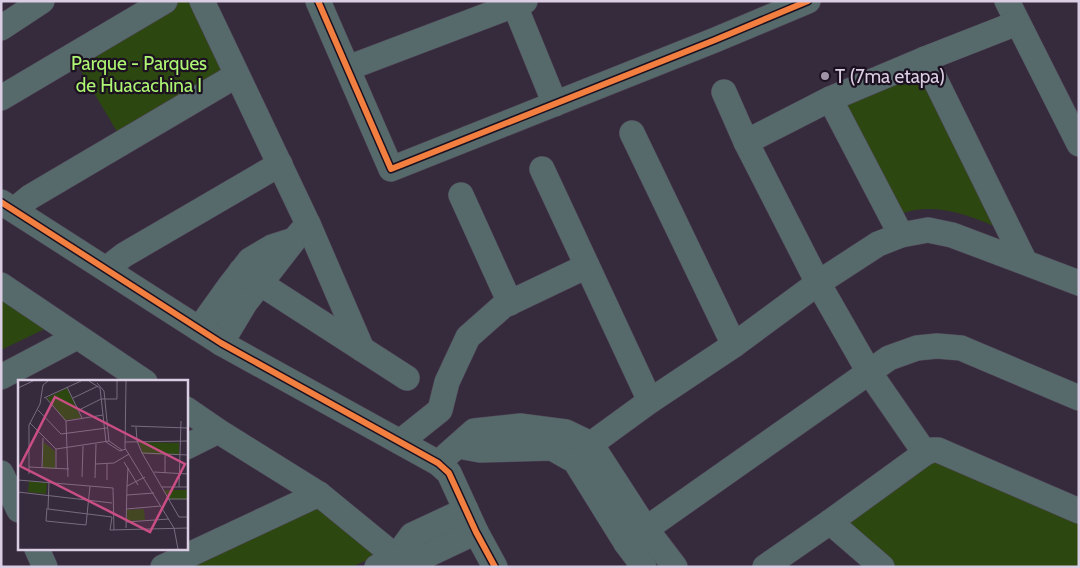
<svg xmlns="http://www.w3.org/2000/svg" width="1080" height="568" font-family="Cabin,sans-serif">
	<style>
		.green { fill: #2d4711 }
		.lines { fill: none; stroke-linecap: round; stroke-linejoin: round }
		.minor-casing { stroke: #504656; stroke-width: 26 }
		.minor { stroke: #56696b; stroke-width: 25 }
		.cycleway-casing { stroke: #1b1120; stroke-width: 9 }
		.cycleway { stroke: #f27e40; stroke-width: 6 }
		.poi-dot { fill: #a194a9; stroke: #1b1120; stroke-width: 2 }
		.labels { text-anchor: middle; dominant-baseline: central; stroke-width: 4.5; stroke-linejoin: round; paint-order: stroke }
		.park-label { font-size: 19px; fill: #adf572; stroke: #1b1120 }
		.poi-label { font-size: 19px; fill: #dbcde3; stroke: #1b1120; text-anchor: start }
		.inset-road { fill: none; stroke: #786b7f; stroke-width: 1 }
		.view { fill: #ca4e84; fill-opacity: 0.15; stroke: #ca4e84; stroke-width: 2.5 }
		.inset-edge { fill: none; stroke: #dbcde3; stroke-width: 2.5 }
	</style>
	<rect width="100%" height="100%" fill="#362a3d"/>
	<g class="green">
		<polygon points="179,1 192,1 228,71 119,135 75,61"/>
		<path d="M920,63L1006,231C977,219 948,205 915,210C909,211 903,213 896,215L839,96Z"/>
		<polygon points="1,287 51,326 1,350"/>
		<polygon points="935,453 1079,515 1079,567 894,567 837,524"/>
		<polygon points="311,492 379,541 373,557 352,567 152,567"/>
	</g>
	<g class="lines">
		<defs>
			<g id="minor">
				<polyline points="202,1 308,224 294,240 245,303 221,343"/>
				<polyline points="318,1 391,169 715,40 808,1"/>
				<polyline points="513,1 555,104"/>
				<polyline points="1007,1 1079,144"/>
				<polyline points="1,28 42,1"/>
				<polyline points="925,59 1025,262"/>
				<polyline points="348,68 525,1"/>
				<polyline points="724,92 746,142 818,283 869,372 925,453"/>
				<polyline points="1,98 165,1"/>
				<polyline points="830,99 901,235"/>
				<polyline points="632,133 734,345"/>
				<polyline points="746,142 830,99 925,59 1017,23"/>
				<polyline points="542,169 650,401"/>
				<polyline points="461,195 510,303"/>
				<polyline points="1,202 221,343 438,463 449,473 476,532 495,567"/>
				<polyline points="14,210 30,197 237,75"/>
				<polyline points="308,224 362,349"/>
				<polyline points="106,269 124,255 280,164"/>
				<polyline points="241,271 407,378"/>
				<polyline points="1,285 145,382"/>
				<polyline points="199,329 229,287 250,260 272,247 291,241"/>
				<polyline points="1,377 77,337"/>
				<polyline points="186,409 218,431 319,494 396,557 401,567"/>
				<polyline points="400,442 440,410 447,382 468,337 503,306 587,266"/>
				<polyline points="458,446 480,450 552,448 575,461 626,543 644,567"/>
				<polyline points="186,447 218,431"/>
				<polyline points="575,461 591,444 650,401 734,345 818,283 878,244 901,235 928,230 952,235 1079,283"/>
				<polyline points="438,463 474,431 520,426 566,432 591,444 646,529 675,567"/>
				<polyline points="1,473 19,510"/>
				<polyline points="830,522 882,567"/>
				<polyline points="626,543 889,358 917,348 937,346 961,348 1079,398"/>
				<polyline points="37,549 45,567"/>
				<polyline points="396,557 412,535 466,510"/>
				<polyline points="163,567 319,494"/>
				<polyline points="377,567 396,557 423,557 476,532"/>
				<polyline points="765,567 830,522 925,453 932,450 938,450 1079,511"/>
			</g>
		</defs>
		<use href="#minor" class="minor-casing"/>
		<use href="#minor" class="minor"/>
		<defs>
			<g id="cycleway">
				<polyline points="318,1 391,169 715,40 808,1"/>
				<polyline points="1,202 221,343 438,463 449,473 476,532 495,567"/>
			</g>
		</defs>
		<use href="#cycleway" class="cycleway-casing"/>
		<use href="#cycleway" class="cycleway"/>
	</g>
	<circle class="poi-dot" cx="825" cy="76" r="5"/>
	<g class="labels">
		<g class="park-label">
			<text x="139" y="63">Parque - Parques<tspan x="139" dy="22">de Huacachina I</tspan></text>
		</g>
		<g class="poi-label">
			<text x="835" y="76">T (7ma etapa)</text>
		</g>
	</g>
	<g transform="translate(18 380)">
		<rect width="170" height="170" fill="#362a3d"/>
		<path d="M49,8L63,38L47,40L29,18ZM25,62L37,71V89L25,88ZM121,62L161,63V75L125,74ZM11,101L29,103L28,114L10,112ZM146,110H170V120L151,119ZM126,129L127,140L109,141V130Z" fill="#2d4711"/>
		<path class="inset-road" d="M71,1L82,8L88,62L102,71L108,69M108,1L107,68L156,148L160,169M79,3L86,11L91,61L104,70M49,7L64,38M0,8L15,1M26,18L63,1M28,18L48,41L50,97M55,18L80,6M20,30L43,54L89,48M61,30L83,19H99V1M48,41L85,35M12,43L38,69L91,61M113,46L170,48M118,47L119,61L124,73L161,137H170M107,62L170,61M38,69V89M124,73L170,75M106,82L120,105M78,84L96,83L111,74M11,87L51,89M24,88L25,58M136,92L170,94M147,93V74M11,94V45L22,24L25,5L30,1M64,97L65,66M77,98L78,64M0,100L95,108L96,150M89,100V84M31,102L30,129L94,137M109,106L110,88M144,107H170M161,107L163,41M0,112L94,123M109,115L136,113M150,119H170M29,128L28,141L68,145L72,106M108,129L143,126M94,137L92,150L170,148M108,142L151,139M108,148L109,106L127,97"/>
		<path class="view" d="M37,17L167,84L132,152L2,86Z"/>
		<rect width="170" height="170" class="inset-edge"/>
	</g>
	<rect width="1080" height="568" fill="none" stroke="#dbcde3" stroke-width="5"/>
</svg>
